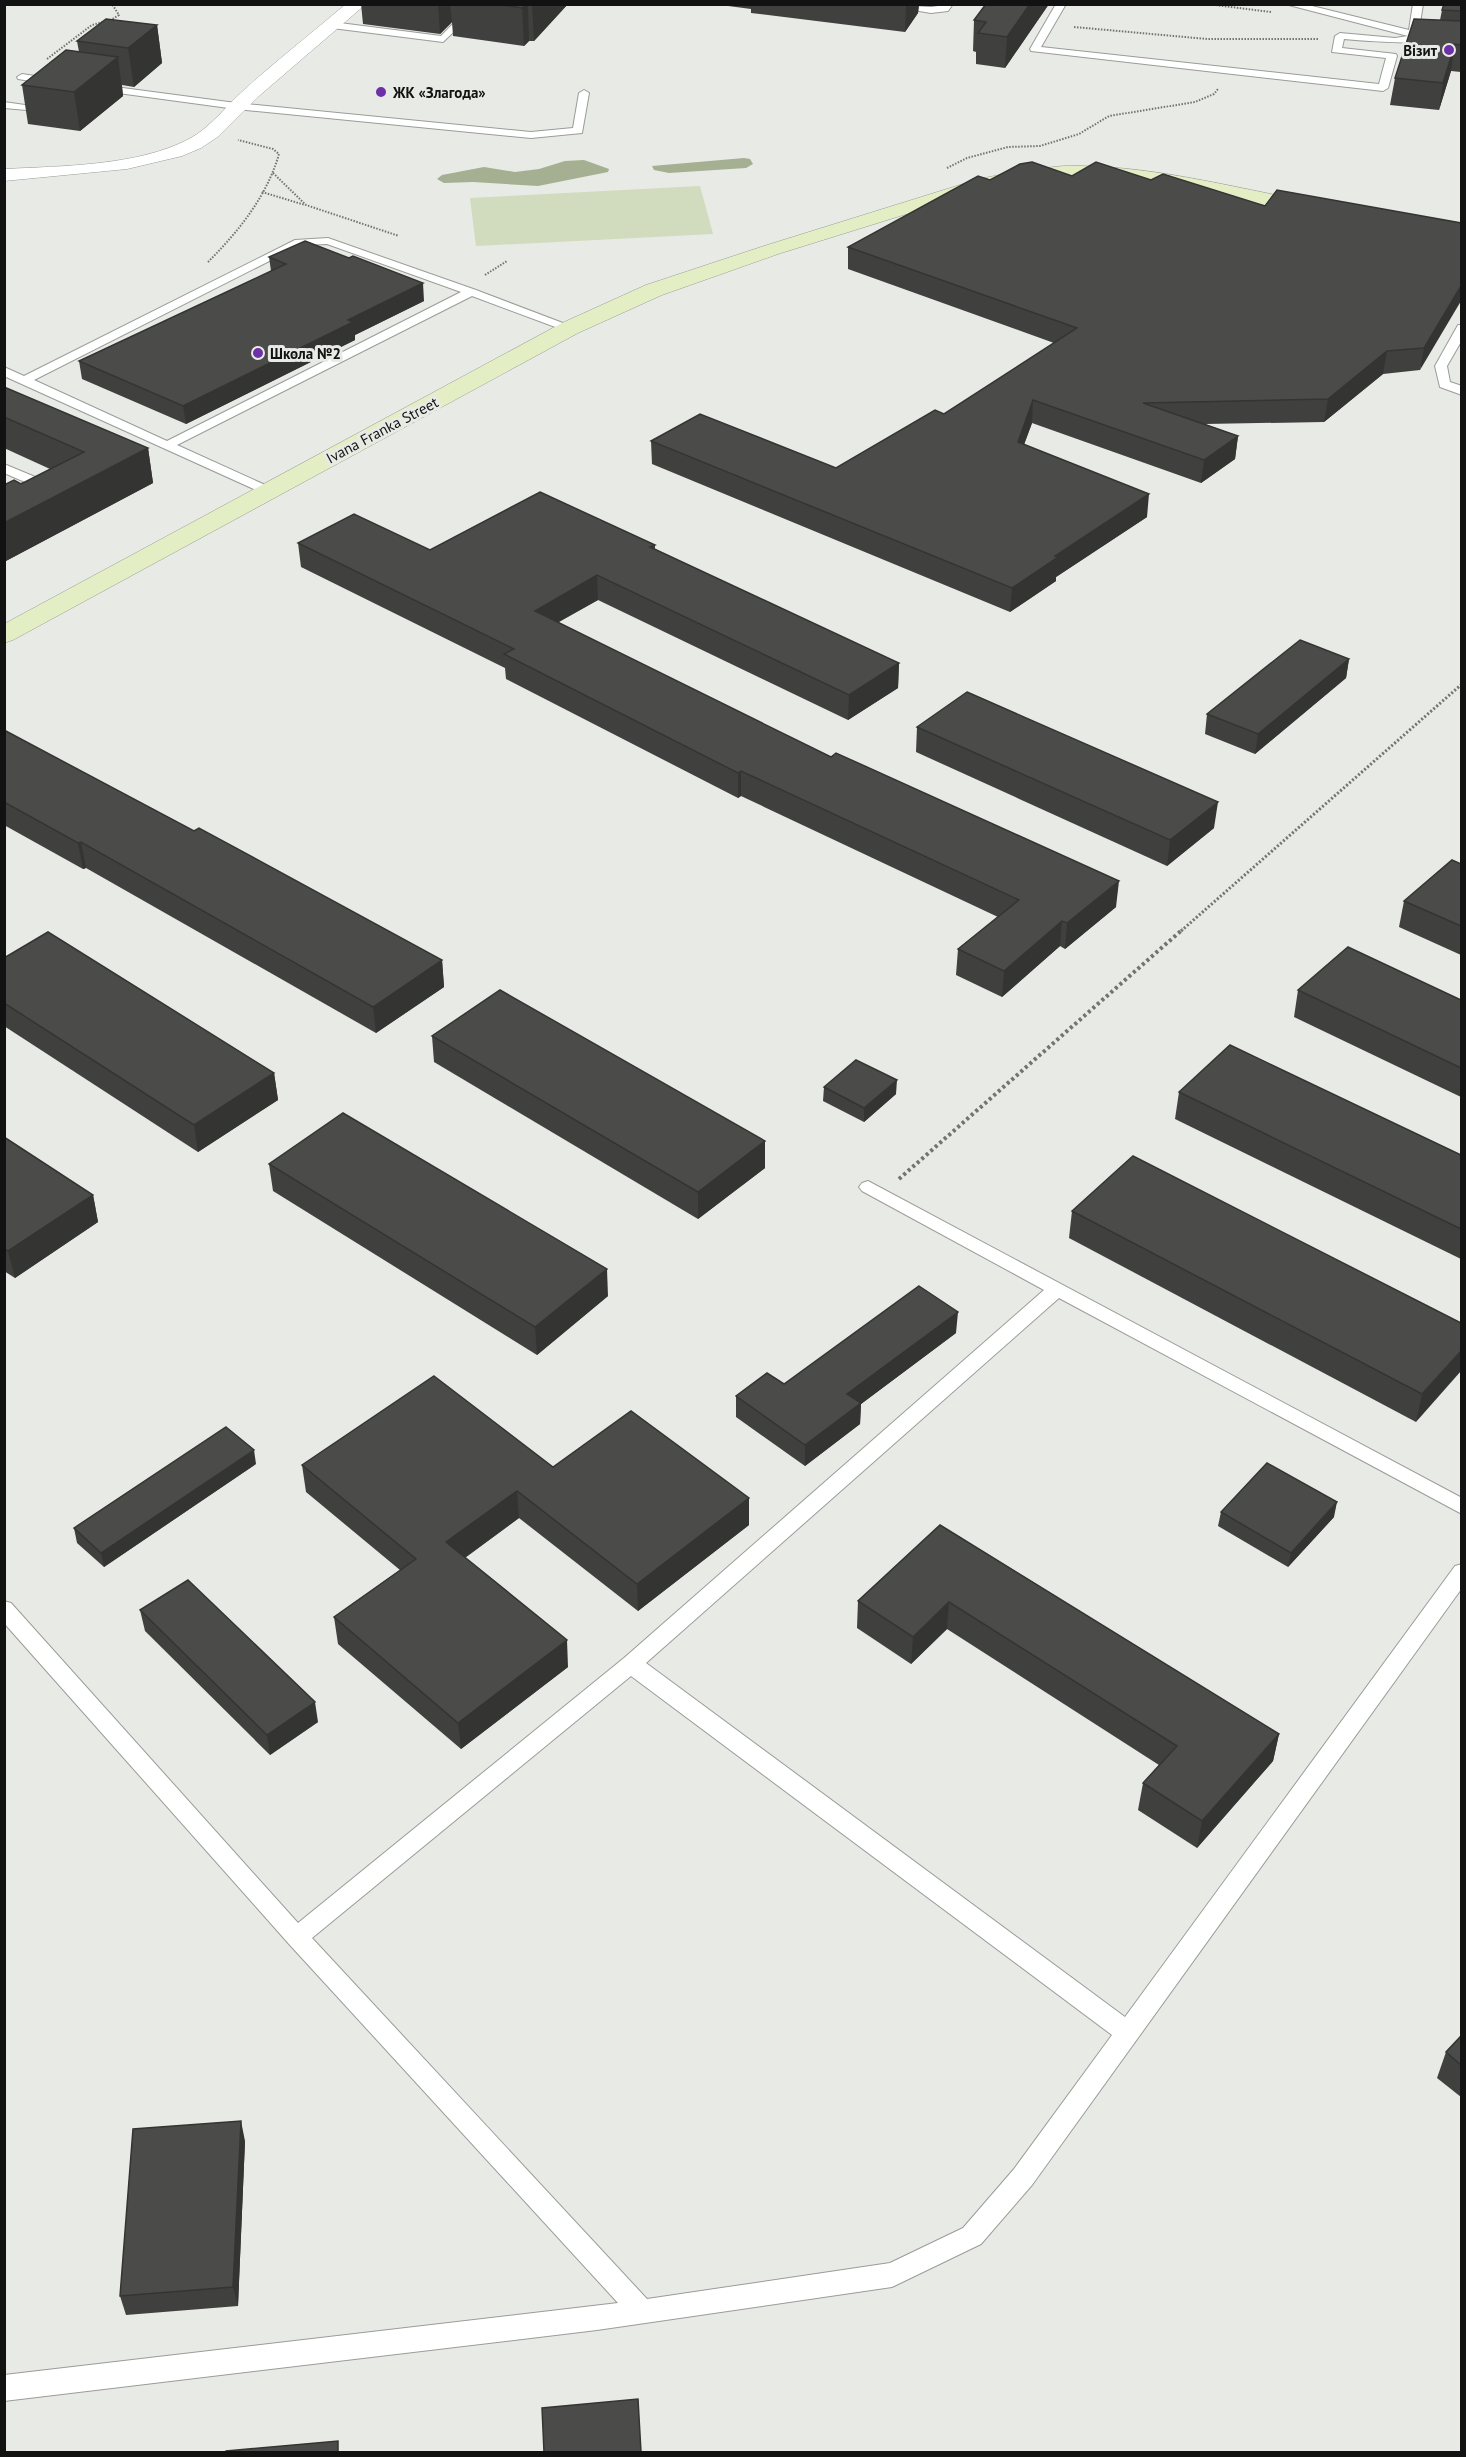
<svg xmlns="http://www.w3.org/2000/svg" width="1466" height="2457" font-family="'PT Sans',sans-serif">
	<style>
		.green { fill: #d1dbbe }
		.forest { fill: #a5af91 }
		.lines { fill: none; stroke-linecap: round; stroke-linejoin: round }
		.lane-casing { stroke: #9a9c98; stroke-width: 2 }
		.street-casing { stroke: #9a9c98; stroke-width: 1 }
		.secondary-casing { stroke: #9a9c98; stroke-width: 1 }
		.path-far2 { stroke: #727471; stroke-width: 2; stroke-dasharray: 1.5 1.5; stroke-linecap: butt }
		.path-far1 { stroke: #727471; stroke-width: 3; stroke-dasharray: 2 2; stroke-linecap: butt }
		.path { stroke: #727471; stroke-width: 4; stroke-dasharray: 3 3; stroke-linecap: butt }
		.lane { fill: #fff; fill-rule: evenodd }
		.street { fill: #fff; fill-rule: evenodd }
		.secondary { fill: #e4eec4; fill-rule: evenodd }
		.wall { fill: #40413f }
		.shaded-wall { fill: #343533 }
		.building { fill: #4b4c49; stroke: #343533; stroke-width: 1.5 }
		.poi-dot { fill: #6c31a8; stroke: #e8eae5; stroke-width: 2 }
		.labels { text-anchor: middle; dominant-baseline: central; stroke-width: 6; stroke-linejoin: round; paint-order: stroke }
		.far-poi-label { font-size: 15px; font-weight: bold; fill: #111211; stroke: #e8eae5; text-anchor: start }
		.far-street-label { font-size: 15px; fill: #111211; stroke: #e8eae5 }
	</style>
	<rect width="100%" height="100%" fill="#e8eae5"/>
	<polygon class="green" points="700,186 713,234 476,246 470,198"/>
	<g class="forest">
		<polygon points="744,158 750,159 753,164 746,168 669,173 654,170 652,166"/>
		<polygon points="584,160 609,169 608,172 538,186 473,182 444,183 437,179 442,175 484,167 515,172 539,169 565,161"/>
	</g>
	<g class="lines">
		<defs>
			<g id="lane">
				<polygon points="472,4 483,4 443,42 332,28 327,25 332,22 441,36"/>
				<polygon points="878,4 931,7 953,4 948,11 931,13"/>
				<path d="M1056,4H1066L1041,47L1379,84L1386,58L1332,52L1335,36L1340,33L1395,38L1408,36L1285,4H1304L1409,30L1413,4H1423L1418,36L1462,40V46C1422,42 1384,43 1344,39L1342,48L1396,54L1397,56L1388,88L1383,91L1031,51L1030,49Z"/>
				<polygon points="22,74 55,79 60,82 55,85 18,79 17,77"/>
				<polygon points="100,85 236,103 531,132 573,128 579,93 584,90 589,93 582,133 531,138 236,109 96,90 95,88"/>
				<polygon points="44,98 49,101 38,111 4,108 4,102 32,106"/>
				<path d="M328,238L476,290L576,328L574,331H566L472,296L177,445L274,489L276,492L274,495L269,496L4,376V367L24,376L295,240ZM327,244L461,292L167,441L34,380L301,245Z"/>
				<polygon points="1458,325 1462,325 1462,340 1447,366 1450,382 1462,386 1462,395 1440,387 1435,366"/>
				<polygon points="4,464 40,479 41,482 4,501 4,492 25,482 4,473"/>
				<path d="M868,1181L1462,1498V1514L1059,1298L646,1663L1125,2017L1455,1566L1462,1564V1588L1032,2185L981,2244L892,2287L597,2330L4,2401V2375L618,2303L289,1944L4,1623V1601L11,1603L298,1923L624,1658L1044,1290L862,1191L859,1187L862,1183ZM631,1676L1112,2035L1014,2169L963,2228L890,2263L647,2299L312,1938Z"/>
			</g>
			<path id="street" d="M346,4H366L259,96L219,136L201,148L182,156L127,169L4,181V169C62,166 138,166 189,139C210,128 226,106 244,90C277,60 312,33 346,4Z"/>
			<path id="secondary" d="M1064,166C1147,164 1230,187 1312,202L1319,204L1322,208L1319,212L1312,214L1174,188L1118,180L1077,178L1025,182L990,188L778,254L662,295L578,333L13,640L4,643V624L562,323L646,285L764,246L979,179L1025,170Z"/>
		</defs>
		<use href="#lane" class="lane-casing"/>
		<use href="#street" class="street-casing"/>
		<use href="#secondary" class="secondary-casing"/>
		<g class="path-far2">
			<polyline points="1207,4 1271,12"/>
			<polyline points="1074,27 1207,39 1318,39"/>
			<polyline points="47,59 92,25 111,20 119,15 112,4"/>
			<polyline points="947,168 967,158 1008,147 1040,146 1079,134 1109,116 1195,102 1214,94 1218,89"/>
			<polyline points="273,173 306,205 399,236"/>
			<polyline points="262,192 305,205"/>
			<path d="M208,262C239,231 267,196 279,154L273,149L238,140"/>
			<polyline points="485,275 507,261"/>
		</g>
		<polyline class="path-far1" points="1181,931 1462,684"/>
		<polyline class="path" points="899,1179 1183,929"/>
		<use href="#lane" class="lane"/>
		<use href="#street" class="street"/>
		<use href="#secondary" class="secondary"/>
	</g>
	<g class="wall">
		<polygon points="361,4 568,4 534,41 529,41 524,46 453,36 452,22 440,34 363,24"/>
		<polygon points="713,4 919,4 918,13 905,32 751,13 751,9"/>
		<polygon points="986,4 1049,4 1005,68 976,64 976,52 973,51 974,20"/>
		<polygon points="1461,4 1461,72 1451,71 1439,110 1390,105 1395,78 1440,20 1442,10"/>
		<polygon points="157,25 162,63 134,87 122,85 123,96 80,131 28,124 22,85 79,52 77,41"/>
		<polygon points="1072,176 1151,180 1265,206 1461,223 1420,370 1383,374 1324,422 1205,424 1238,436 1235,459 1201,483 1032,423 1024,445 1147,517 1056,577 1056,581 1010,612 652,464 651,441 836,468 944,414 1054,343 848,269 848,247 990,180"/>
		<polygon points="269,257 424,301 355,335 355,340 186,424 82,379 79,361 271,271"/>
		<polygon points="4,387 148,448 153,483 4,562 4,485 21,484 50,469 4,448"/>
		<polygon points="298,543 430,550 655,545 655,550 899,663 898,688 848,720 598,600 558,622 1116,907 1065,949 1060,946 1002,997 956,975 958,949 998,917 741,796 738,798 506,679 505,668 301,567"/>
		<polygon points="1349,659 1346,678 1255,754 1205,734 1207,714"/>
		<polygon points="917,727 1214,828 1167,866 916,752"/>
		<polygon points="4,730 194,831 442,960 444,987 376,1033 86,868 83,869 4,825"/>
		<polygon points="1461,864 1461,955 1399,927 1404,901"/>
		<polygon points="4,958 274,1073 278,1100 198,1152 4,1026"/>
		<polygon points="1298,990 1461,1000 1461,1097 1294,1017"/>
		<polygon points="432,1036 765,1168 698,1219 434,1062"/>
		<polygon points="824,1087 896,1094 864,1122 823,1101"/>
		<polygon points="1179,1092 1461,1155 1461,1259 1175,1119"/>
		<polygon points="4,1137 93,1195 98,1222 15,1278 4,1271"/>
		<polygon points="269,1164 608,1296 537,1355 273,1191"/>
		<polygon points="1072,1211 1461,1323 1416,1422 1069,1238"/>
		<polygon points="956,1333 861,1404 860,1424 805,1466 736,1417 736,1396 784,1384"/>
		<polygon points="256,1464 104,1567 77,1543 74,1528"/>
		<polygon points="302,1465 553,1467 749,1498 749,1525 638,1611 519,1518 465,1558 568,1667 461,1749 338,1644 334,1617 400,1570 306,1492"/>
		<polygon points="1221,1512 1334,1517 1288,1567 1218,1526"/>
		<polygon points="940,1525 1279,1734 1273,1761 1197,1848 1138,1810 1143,1783 1159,1765 947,1629 911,1664 857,1628 858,1601"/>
		<polygon points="140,1610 318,1722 270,1755 145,1631"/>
		<polygon points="1461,2036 1461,2097 1437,2078 1446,2052"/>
		<polygon points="245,2141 238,2306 126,2315 120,2296"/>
	</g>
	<g class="shaded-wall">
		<polygon points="438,4 450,4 452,22 440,34"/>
		<polygon points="526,4 528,4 529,41 524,46 522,8"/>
		<polygon points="532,4 568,4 534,41"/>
		<polygon points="906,4 919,4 918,13 905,32"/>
		<polygon points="1030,4 1049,4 1005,68 1007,37"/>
		<polygon points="157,25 162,63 134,87 128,48"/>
		<polygon points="1455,44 1451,71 1439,110 1443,83"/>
		<polygon points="118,57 123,96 80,131 74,92"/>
		<polygon points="423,283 424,301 355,335 355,340 186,424 183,406 348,320"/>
		<polygon points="1461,286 1461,301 1420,370 1424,348"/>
		<polygon points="1387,351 1383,374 1324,422 1328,399"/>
		<polygon points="1033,400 1032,423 1016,465 1018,442"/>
		<polygon points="1238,436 1235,459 1201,483 1204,460"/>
		<polygon points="148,448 153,483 4,562 4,523"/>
		<polygon points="1149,494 1147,517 1056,577 1056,581 1010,612 1012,588 1055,556"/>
		<polygon points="597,575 598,600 536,635 535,611"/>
		<polygon points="1349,659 1346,678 1255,754 1258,734"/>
		<polygon points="899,663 898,688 848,720 849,695"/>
		<polygon points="741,771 741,796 738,798 738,773"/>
		<polygon points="1218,802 1214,828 1167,866 1170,840"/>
		<polygon points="81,842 86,868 83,869 78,843"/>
		<polygon points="1119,881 1116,907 1065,949 1067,923"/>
		<polygon points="1062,921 1060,946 1002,997 1004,971"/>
		<polygon points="442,960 444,987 376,1033 373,1007"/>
		<polygon points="274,1073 278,1100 198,1152 194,1125"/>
		<polygon points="897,1080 896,1094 864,1122 864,1108"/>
		<polygon points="765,1141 765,1168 698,1219 698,1192"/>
		<polygon points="93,1195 98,1222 15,1278 8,1251"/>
		<polygon points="607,1269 608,1296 537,1355 535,1327"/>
		<polygon points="958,1312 956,1333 861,1404 860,1424 805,1466 805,1445 847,1394"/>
		<polygon points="1461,1351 1461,1371 1416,1422 1422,1394"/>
		<polygon points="254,1450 256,1464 104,1567 101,1553"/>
		<polygon points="517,1491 519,1518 449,1569 446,1542"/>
		<polygon points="749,1498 749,1525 638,1611 637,1584"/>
		<polygon points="1337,1502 1334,1517 1288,1567 1291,1553"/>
		<polygon points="949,1602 947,1629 911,1664 913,1637"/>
		<polygon points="567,1640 568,1667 461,1749 458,1723"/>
		<polygon points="315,1702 318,1722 270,1755 267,1735"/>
		<polygon points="1279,1734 1273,1761 1197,1848 1202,1821"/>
		<polygon points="241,2121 245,2141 238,2306 233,2287"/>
	</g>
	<g class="building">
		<polygon points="496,4 526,4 522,8"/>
		<polygon points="986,4 1030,4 1007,37 978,33 986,22 974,20"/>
		<polygon points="1444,4 1461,4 1461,11 1442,10"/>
		<polygon points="106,19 157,25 128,48 77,41"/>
		<polygon points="1414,19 1461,21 1461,45 1455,44 1443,83 1395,78"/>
		<polygon points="66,50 118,57 74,92 22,85"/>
		<polygon points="1032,162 1072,176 1096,162 1151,180 1163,174 1265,206 1277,190 1461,223 1461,286 1424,348 1387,351 1328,399 1143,403 1238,436 1204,460 1033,400 1018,442 1149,494 1055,556 1058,557 1012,588 651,441 700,414 836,468 935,410 944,414 1077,328 848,247 978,176 990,180 1020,164"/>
		<polygon points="305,241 349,258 353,256 423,283 348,320 353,322 183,406 79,361 286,264 269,257"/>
		<polygon points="4,387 148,448 4,523 4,485 14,480 21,484 84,452 4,417"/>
		<polygon points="540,492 655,545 650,547 899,663 849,695 597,575 535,611 831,757 836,753 1119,881 1067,923 1062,921 1004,971 958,949 1019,900 741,771 738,773 504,654 514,649 298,543 354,514 430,550"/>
		<polygon points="1300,640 1349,659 1258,734 1207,714"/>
		<polygon points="967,692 1218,802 1170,840 917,727"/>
		<polygon points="4,730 194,831 199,828 442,960 373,1007 81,842 78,843 4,802"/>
		<polygon points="1452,860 1461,864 1461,926 1404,901"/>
		<polygon points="48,932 274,1073 194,1125 4,1003 4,958"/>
		<polygon points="1348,947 1461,1000 1461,1068 1298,990"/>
		<polygon points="500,990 765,1141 698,1192 432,1036"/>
		<polygon points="1230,1045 1461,1155 1461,1229 1179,1092"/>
		<polygon points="856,1060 897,1080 864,1108 824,1087"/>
		<polygon points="343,1113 607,1269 535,1327 269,1164"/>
		<polygon points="4,1137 93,1195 8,1251 4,1249"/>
		<polygon points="1133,1156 1461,1323 1461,1351 1422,1394 1072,1211"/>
		<polygon points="919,1286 958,1312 847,1394 861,1403 805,1445 736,1396 767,1373 784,1384"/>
		<polygon points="434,1376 553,1467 631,1411 749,1498 637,1584 517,1491 446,1542 567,1640 458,1723 334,1617 416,1559 302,1465"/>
		<polygon points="226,1427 254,1450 101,1553 74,1528"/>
		<polygon points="1267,1463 1337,1502 1291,1553 1221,1512"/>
		<polygon points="940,1525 1279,1734 1202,1821 1143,1783 1177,1746 949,1602 913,1637 858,1601"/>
		<polygon points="188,1580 315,1702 267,1735 140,1610"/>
		<polygon points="1461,2036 1461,2065 1446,2052"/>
		<polygon points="241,2121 233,2287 120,2296 133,2129"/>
		<polygon points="638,2399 641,2452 544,2452 542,2408"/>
		<polygon points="338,2441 338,2452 225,2452 226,2451"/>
	</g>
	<g class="poi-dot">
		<circle cx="1449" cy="50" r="6"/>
		<circle cx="381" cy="92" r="6"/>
		<circle cx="258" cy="353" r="6"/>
	</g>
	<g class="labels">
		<g class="far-poi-label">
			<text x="1437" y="50" text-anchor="end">Візит</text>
			<text x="393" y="92">ЖК «Злагода»</text>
			<text x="270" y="353">Школа №2</text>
		</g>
		<g class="far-street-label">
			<text transform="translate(382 430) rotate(-28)">Ivana Franka Street</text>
		</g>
	</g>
	<rect width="1466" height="2457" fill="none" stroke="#111211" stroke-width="12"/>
</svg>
